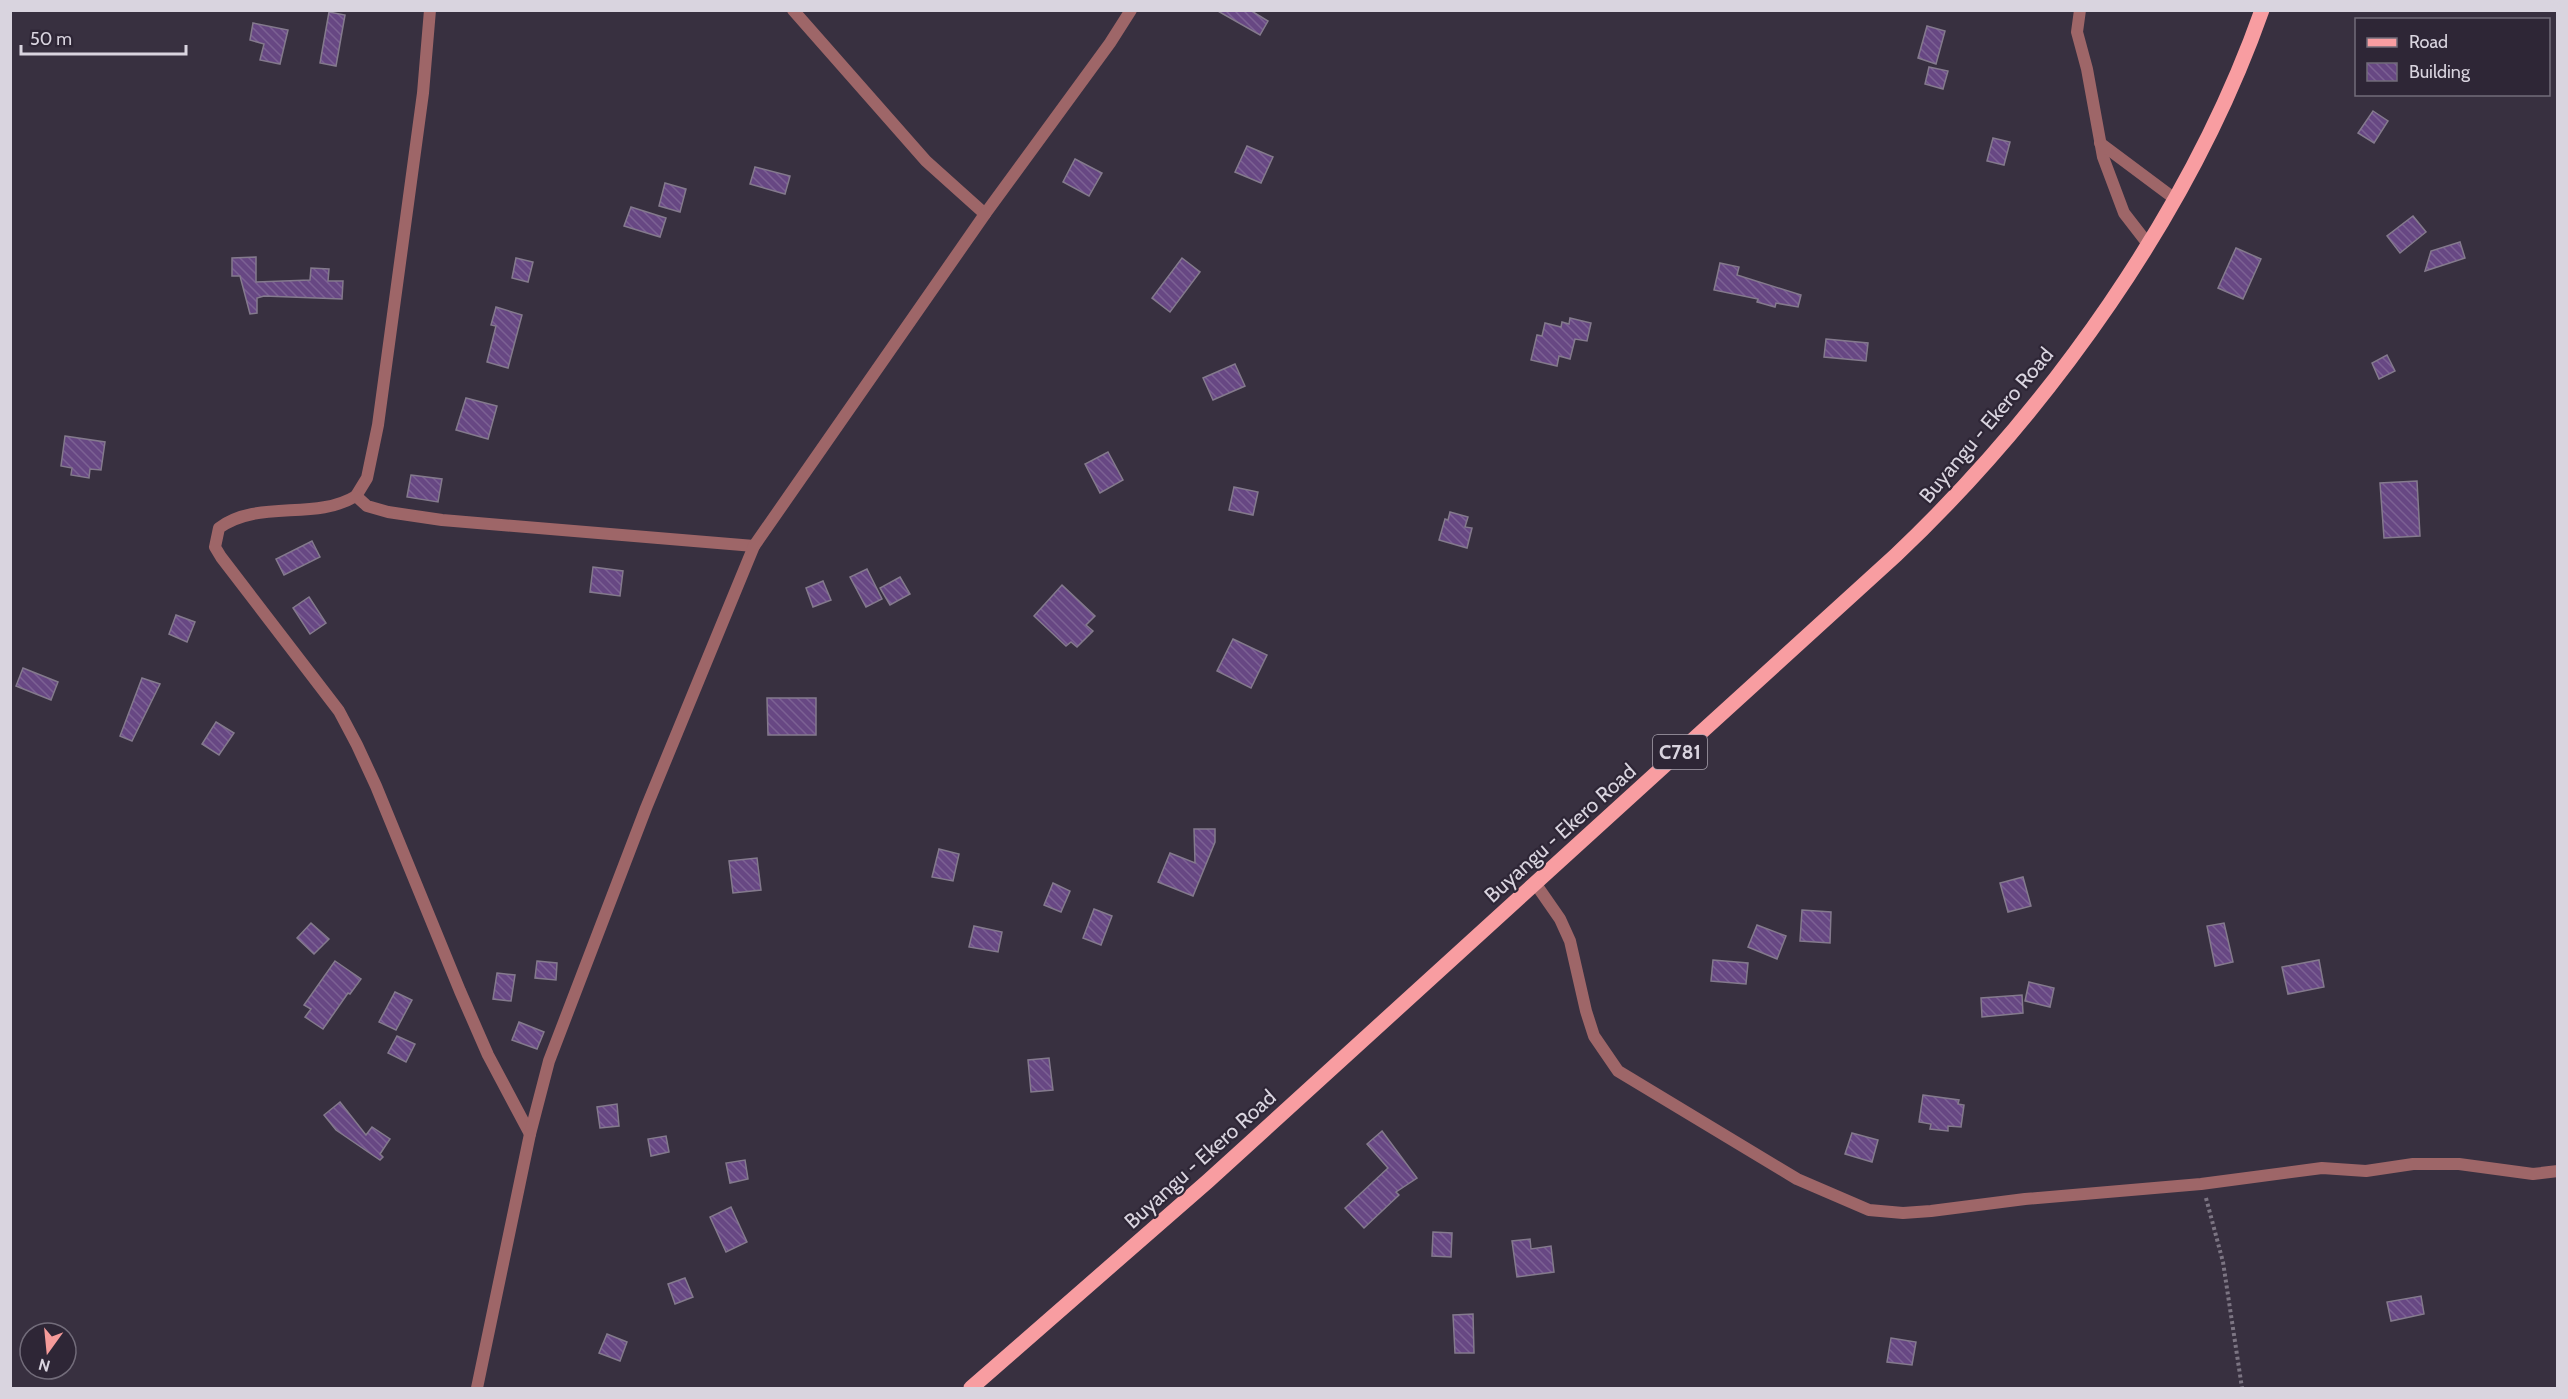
<svg xmlns="http://www.w3.org/2000/svg" width="2568" height="1399" font-family="Cabin,sans-serif">
	<style>
		.building { fill: url(#building-back-hatch); stroke: #847a8d; stroke-width: 1.5 }
		.lines { fill: none; stroke-linecap: round; stroke-linejoin: round }
		.path { stroke: #7c7583; stroke-width: 4; stroke-dasharray: 3 3; stroke-linecap: butt }
		.lane { stroke: #9e6668; stroke-width: 12 }
		.street { stroke: #9e6668; stroke-width: 12 }
		.primary { stroke: #f89da1; stroke-width: 15 }
		.labels { text-anchor: middle; dominant-baseline: central; stroke-width: 4.5; stroke-linejoin: round; paint-order: stroke }
		.shield { fill: #2e2636; stroke: #a6a0ac; stroke-width: 1.5 }
		.shield-label { font-size: 20px; font-weight: bold; fill: #d9d4df }
		.street-label { font-size: 21px; fill: #d9d4df; stroke: #2e2636 }
	</style>
	<defs>
		<pattern id="building-back-hatch" width="6" height="6" patternUnits="userSpaceOnUse" patternTransform="scale(1.5)"><rect width="6" height="6" fill="#674783"/><path d="M-1 5l2 2M0 0l6 6M5-1l2 2" fill="none" stroke="#7c6194"/></pattern>
	</defs>
	<rect width="100%" height="100%" fill="#383040"/>
	<g class="building">
		<polygon points="1216,10 1250,10 1268,21 1260,35"/>
		<polygon points="329,12 345,15 336,66 320,63"/>
		<polygon points="253,23 288,30 280,64 260,60 264,44 250,40"/>
		<polygon points="1927,26 1945,31 1936,64 1918,58"/>
		<polygon points="1929,67 1948,71 1943,89 1925,84"/>
		<polygon points="2373,111 2388,121 2374,143 2358,133"/>
		<polygon points="1993,138 2010,142 2004,165 1987,161"/>
		<polygon points="1247,146 1273,157 1261,183 1235,172"/>
		<polygon points="1075,159 1102,173 1089,196 1063,182"/>
		<polygon points="755,167 790,176 785,194 750,184"/>
		<polygon points="665,183 686,189 680,212 659,206"/>
		<polygon points="631,207 666,218 660,237 624,226"/>
		<polygon points="2413,216 2426,232 2400,253 2387,236"/>
		<polygon points="2460,242 2465,258 2425,271 2431,251"/>
		<polygon points="2236,248 2261,259 2243,299 2218,288"/>
		<polygon points="256,257 256,282 310,280 311,268 329,269 328,281 343,281 342,299 264,296 257,298 257,313 250,314 240,276 232,276 232,258"/>
		<polygon points="516,258 533,262 528,282 512,278"/>
		<polygon points="1182,258 1200,272 1170,312 1152,298"/>
		<polygon points="1720,263 1739,267 1737,275 1801,295 1798,307 1776,303 1775,307 1757,302 1758,299 1714,290"/>
		<polygon points="496,307 522,315 508,368 487,362 496,326 491,325"/>
		<polygon points="1570,318 1591,323 1587,341 1575,339 1570,359 1559,356 1557,366 1531,360 1537,335 1542,336 1545,323 1561,327 1562,322 1569,324"/>
		<polygon points="1826,339 1868,343 1866,361 1824,357"/>
		<polygon points="2387,355 2395,371 2379,379 2372,363"/>
		<polygon points="1235,364 1245,386 1213,400 1203,378"/>
		<polygon points="466,398 497,406 488,439 456,430"/>
		<polygon points="65,436 105,442 101,470 90,469 89,478 71,475 72,468 61,466"/>
		<polygon points="1108,452 1123,480 1100,493 1085,464"/>
		<polygon points="411,475 442,479 438,502 407,497"/>
		<polygon points="2417,481 2420,536 2384,538 2380,483"/>
		<polygon points="1234,487 1258,492 1253,515 1229,510"/>
		<polygon points="1450,512 1468,517 1465,527 1472,528 1467,548 1439,540 1445,519 1448,520"/>
		<polygon points="312,541 320,557 284,575 276,559"/>
		<polygon points="593,567 623,571 620,596 590,592"/>
		<polygon points="867,569 882,599 866,607 850,577"/>
		<polygon points="900,577 910,594 890,605 880,588"/>
		<polygon points="823,581 831,600 813,607 806,588"/>
		<polygon points="1062,585 1095,616 1086,625 1093,631 1077,647 1071,642 1066,646 1034,616"/>
		<polygon points="309,597 326,623 310,634 293,608"/>
		<polygon points="176,615 195,622 187,642 169,634"/>
		<polygon points="1233,639 1267,655 1251,688 1217,671"/>
		<polygon points="23,668 58,682 51,700 16,686"/>
		<polygon points="142,678 160,684 132,741 120,736"/>
		<polygon points="767,698 816,698 816,735 768,735"/>
		<polygon points="216,722 234,733 219,755 202,744"/>
		<polygon points="1194,829 1215,829 1215,842 1193,896 1158,882 1170,853 1195,863"/>
		<polygon points="939,849 959,854 953,881 932,877"/>
		<polygon points="757,858 761,890 733,893 729,861"/>
		<polygon points="2023,877 2031,906 2008,912 2000,883"/>
		<polygon points="1053,883 1070,891 1061,912 1044,905"/>
		<polygon points="1094,909 1112,916 1101,945 1083,938"/>
		<polygon points="1802,910 1831,912 1830,943 1800,941"/>
		<polygon points="311,923 329,939 314,954 297,938"/>
		<polygon points="2224,923 2233,962 2215,966 2207,926"/>
		<polygon points="1757,925 1786,936 1777,959 1748,947"/>
		<polygon points="974,926 1002,932 998,952 969,947"/>
		<polygon points="1713,960 1748,963 1746,984 1711,981"/>
		<polygon points="2319,960 2324,987 2288,994 2282,967"/>
		<polygon points="335,961 361,979 350,994 348,993 323,1029 305,1017 311,1009 304,1005"/>
		<polygon points="537,961 557,963 556,980 535,978"/>
		<polygon points="497,973 515,975 511,1001 493,999"/>
		<polygon points="2029,982 2054,988 2050,1007 2025,1001"/>
		<polygon points="395,992 412,1000 396,1030 379,1022"/>
		<polygon points="2022,995 2023,1013 1982,1017 1981,998"/>
		<polygon points="519,1022 544,1032 537,1049 512,1040"/>
		<polygon points="397,1036 415,1044 406,1062 388,1053"/>
		<polygon points="1049,1058 1053,1090 1031,1092 1028,1060"/>
		<polygon points="1923,1095 1959,1100 1958,1104 1964,1105 1961,1127 1948,1126 1948,1131 1930,1129 1931,1124 1919,1122"/>
		<polygon points="340,1102 366,1135 372,1127 390,1139 380,1154 383,1157 380,1160 336,1130 324,1115"/>
		<polygon points="617,1104 619,1126 600,1128 597,1107"/>
		<polygon points="1382,1131 1417,1178 1396,1192 1399,1195 1364,1228 1345,1208 1388,1168 1367,1144"/>
		<polygon points="1852,1133 1878,1140 1872,1162 1845,1154"/>
		<polygon points="666,1136 669,1152 651,1156 648,1139"/>
		<polygon points="745,1160 748,1179 730,1183 726,1163"/>
		<polygon points="731,1207 747,1242 726,1252 710,1217"/>
		<polygon points="1433,1232 1452,1233 1451,1257 1432,1256"/>
		<polygon points="1530,1239 1531,1249 1551,1246 1554,1272 1517,1277 1512,1241"/>
		<polygon points="685,1278 693,1297 675,1304 668,1284"/>
		<polygon points="2421,1296 2424,1314 2391,1321 2387,1302"/>
		<polygon points="1473,1314 1474,1353 1455,1353 1453,1315"/>
		<polygon points="607,1334 627,1342 620,1361 599,1353"/>
		<polygon points="1891,1338 1916,1342 1912,1365 1887,1362"/>
	</g>
	<g class="lines">
		<polyline class="path" points="2206,1198 2223,1262 2242,1388"/>
		<g class="lane">
			<polyline points="2080,10 2077,32 2087,69 2103,157 2124,213 2148,244"/>
			<polyline points="2100,143 2175,199"/>
		</g>
		<g class="street">
			<polyline points="793,10 926,161 985,214"/>
			<polyline points="356,496 367,478 378,425 423,93 430,10"/>
			<polyline points="1535,883 1560,919 1570,941 1586,1011 1594,1036 1618,1071 1797,1179 1869,1210 1903,1213 1931,1211 2025,1199 2201,1184 2322,1168 2366,1171 2413,1164 2459,1164 2533,1174 2558,1171"/>
			<path d="M530,1134L488,1055L460,991L376,786L357,745L339,711L221,557L215,547L219,528C258,499 315,521 356,496L367,506L388,512L442,520L754,546"/>
			<polyline points="477,1388 530,1134 549,1061 646,808 754,546 985,214 1110,43 1131,10"/>
		</g>
		<path class="primary" d="M971,1388L1208,1181L1896,555C2050,409 2191,211 2262,10"/>
	</g>
	<g class="labels">
		<rect class="shield" x="1653" y="735" width="54" height="34" rx="4.5"/>
		<g class="shield-label">
			<text x="1680" y="752">C781</text>
		</g>
		<g class="street-label">
			<text transform="translate(1986 425) rotate(-50)">Buyangu - Ekero Road</text>
			<text transform="translate(1560 833) rotate(-42)">Buyangu - Ekero Road</text>
			<text transform="translate(1200 1159) rotate(-42)">Buyangu - Ekero Road</text>
		</g>
	</g>
	<rect width="2568" height="1399" fill="none" stroke="#d9d4df" stroke-width="24"/>
	<rect x="2355" y="18" width="195" height="78" fill="#2e2636" stroke="#726c7a" stroke-width="1.5"/>
	<rect x="2367" y="38" width="30" height="9" fill="#f89da1" stroke="#726c7a" stroke-width="1.5"/>
	<text x="2409" y="48" font-size="18" fill="#d9d4df">Road</text>
	<rect x="2367" y="63" width="30" height="18" fill="url(#building-back-hatch)" stroke="#726c7a" stroke-width="1.5"/>
	<text x="2409" y="78" font-size="18" fill="#d9d4df">Building</text>
	<g transform="translate(48 1351) rotate(195)"><circle r="28" fill="#2e2636" stroke="#726c7a" stroke-width="1.5"/>
	<path d="M0-4.5L10 22L0 15L-10 22Z" fill="#f59b9a"/>
	<text y="-9" font-size="16" font-weight="bold" text-anchor="middle" fill="#d9d4df">N</text>
	</g>
	<path d="M21 45v9h165v-9" fill="none" stroke="#d9d4df" stroke-width="3"/>
	<text x="30" y="45" font-size="18" fill="#d9d4df" stroke="#2e2636" stroke-width="4.5" paint-order="stroke">50 m</text>
</svg>
